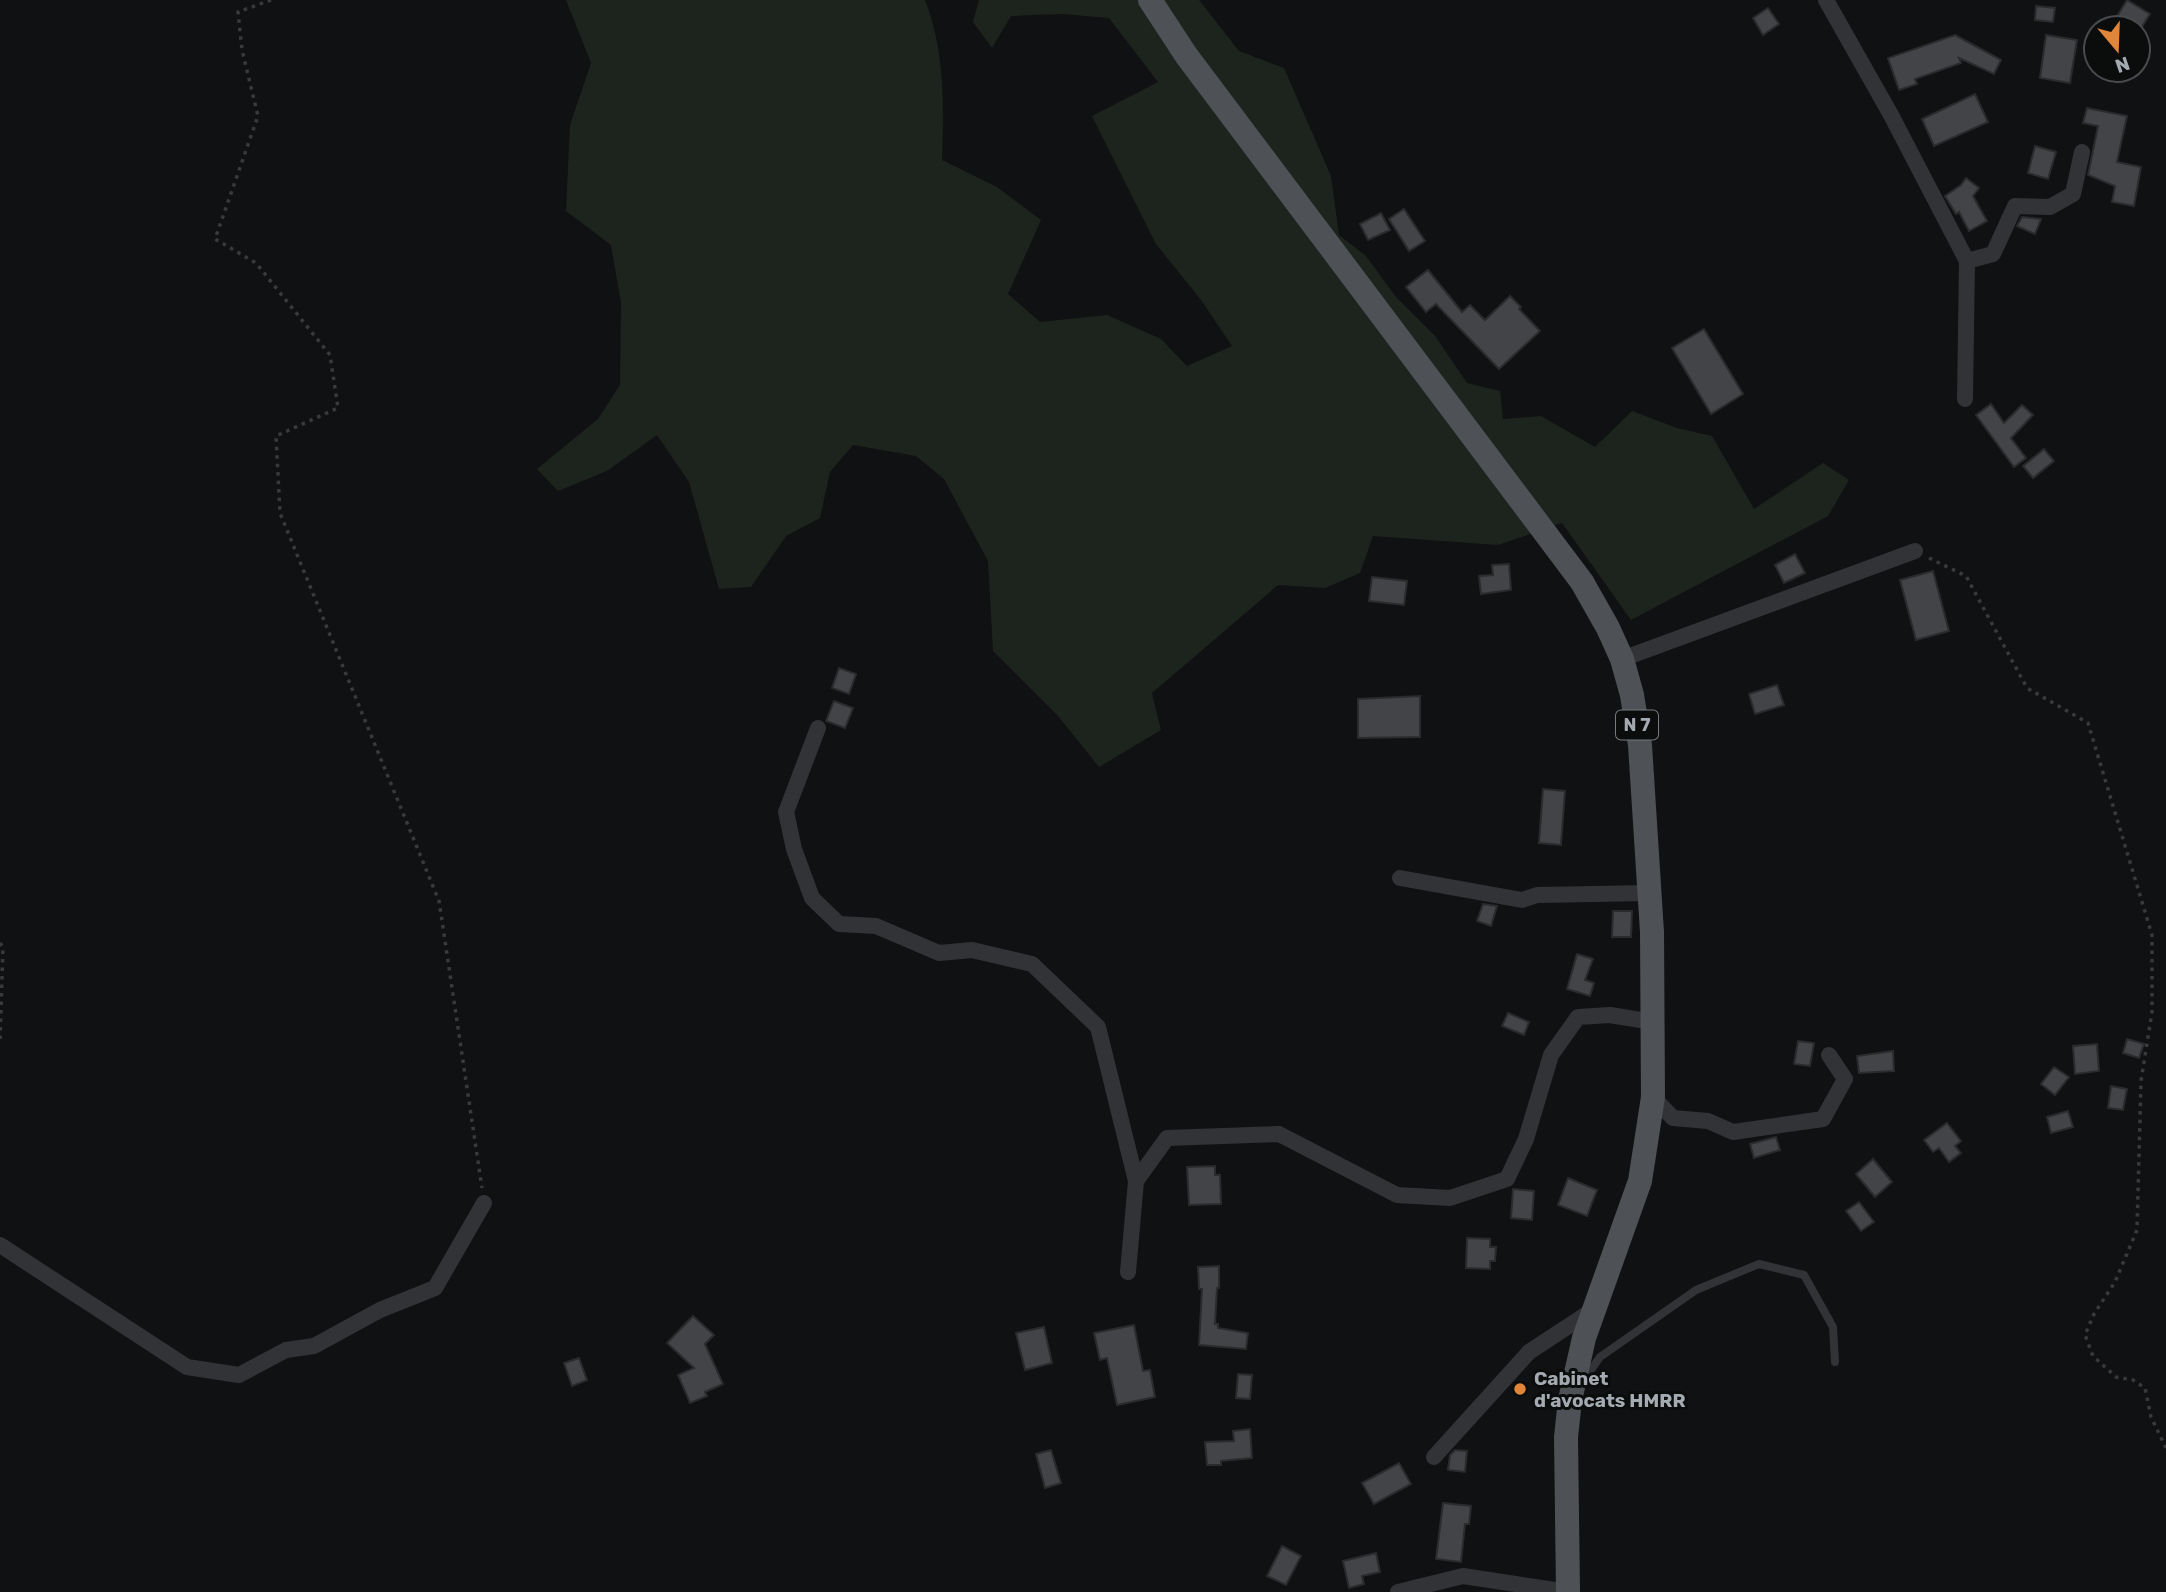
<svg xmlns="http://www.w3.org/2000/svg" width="2166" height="1592" font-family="Rubik,sans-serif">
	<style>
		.green { fill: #1d241d }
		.building { fill: #424447; stroke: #2a2b2d; stroke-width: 2 }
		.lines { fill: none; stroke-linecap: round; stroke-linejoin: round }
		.path { stroke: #383a3d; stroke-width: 3.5; stroke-dasharray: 3.5 5; stroke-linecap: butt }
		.lane { stroke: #323336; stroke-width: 8 }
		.street { stroke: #323336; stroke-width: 16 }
		.primary { stroke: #4e5155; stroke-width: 24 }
		.poi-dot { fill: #e18539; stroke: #0b0c0c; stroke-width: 2.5 }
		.labels { text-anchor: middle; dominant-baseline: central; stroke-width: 6; stroke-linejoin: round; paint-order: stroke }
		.shield { fill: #0b0c0c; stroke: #757b80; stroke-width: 2 }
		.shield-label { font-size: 18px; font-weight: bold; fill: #a3aab1 }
		.poi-label { font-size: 19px; font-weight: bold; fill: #a3aab1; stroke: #0b0c0c; text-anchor: start }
	</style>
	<rect width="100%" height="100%" fill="#101112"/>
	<path class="green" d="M566,0H925C945,50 944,107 942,160L997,187L1041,220L1008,294L1040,322L1107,315L1161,339L1187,366L1232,346L1201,300L1156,244L1092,116L1158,82L1109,18L1062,14L1011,16L992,48L973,22L979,0H1199L1239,51L1284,68L1331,176L1339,235L1366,256L1396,297L1435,336L1467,383L1500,391L1503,419L1541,416L1595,447L1632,411L1677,428L1712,436L1754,509L1823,463L1849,480L1828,516L1631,620L1562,523L1498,545L1373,536L1360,573L1325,588L1278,585L1152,693L1161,730L1099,767L1058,716L993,651L988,561L944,479L916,456L853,445L830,472L820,518L786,536L751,587L719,589L689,482L657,435L607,471L558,491L537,469L598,419L620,385L621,303L611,245L566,211L570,125L591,63Z"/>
	<g class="building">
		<polygon points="2127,0 2150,14 2141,28 2110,28"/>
		<polygon points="2036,6 2055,8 2053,22 2035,20"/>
		<polygon points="1768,8 1779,24 1763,35 1753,18"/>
		<polygon points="1955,35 2001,60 1994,74 1959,58 1961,63 1915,79 1917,84 1899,90 1888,58"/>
		<polygon points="2046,35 2077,40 2070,83 2040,78"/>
		<polygon points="1975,94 1988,122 1934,146 1922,119"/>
		<polygon points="2087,108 2127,116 2117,162 2141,167 2134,206 2112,202 2115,186 2088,175 2098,126 2083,123"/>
		<polygon points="2035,146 2056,152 2048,179 2028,173"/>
		<polygon points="1966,178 1979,188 1973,196 1987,221 1969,231 1959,212 1956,214 1945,196 1961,185"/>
		<polygon points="1404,209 1425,241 1409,251 1389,219"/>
		<polygon points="1381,213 1390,230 1368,240 1360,224"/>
		<polygon points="2022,217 2041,219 2035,234 2017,226"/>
		<polygon points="1428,270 1462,312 1470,305 1485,320 1510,296 1521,307 1519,309 1540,331 1499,369 1436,304 1426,312 1406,287"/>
		<polygon points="1704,329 1743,394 1711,414 1672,348"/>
		<polygon points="1991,404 2004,423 2022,405 2033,415 2011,438 2026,458 2014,467 1976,415"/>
		<polygon points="2044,449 2054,461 2033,478 2023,466"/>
		<polygon points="1795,554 1805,573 1784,583 1775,565"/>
		<polygon points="1509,564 1511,590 1481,594 1479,576 1493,575 1492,565"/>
		<polygon points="1933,571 1949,631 1916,640 1900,580"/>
		<polygon points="1372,577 1407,581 1404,605 1369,601"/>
		<polygon points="839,668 856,674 849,694 832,688"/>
		<polygon points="1777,685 1784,705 1755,714 1749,694"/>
		<polygon points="1420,696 1420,737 1358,738 1358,699"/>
		<polygon points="834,701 853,708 845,728 826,721"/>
		<polygon points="1543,789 1565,791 1561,845 1539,843"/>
		<polygon points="1483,904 1497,906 1491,926 1477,921"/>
		<polygon points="1613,911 1632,911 1631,937 1612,937"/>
		<polygon points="1577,954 1593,959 1585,980 1594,983 1590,996 1567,989"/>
		<polygon points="1508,1013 1529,1022 1524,1035 1502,1026"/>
		<polygon points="2127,1039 2144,1044 2139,1058 2123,1053"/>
		<polygon points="1798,1041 1814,1043 1810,1066 1794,1064"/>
		<polygon points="2097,1044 2099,1071 2075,1074 2073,1046"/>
		<polygon points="1893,1051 1894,1071 1859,1073 1857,1056"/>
		<polygon points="2054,1067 2069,1077 2055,1095 2041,1084"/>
		<polygon points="2111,1086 2127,1089 2123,1110 2108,1108"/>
		<polygon points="2068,1111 2073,1127 2051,1133 2047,1117"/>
		<polygon points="1947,1123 1961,1141 1955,1146 1961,1153 1949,1162 1939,1148 1933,1152 1924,1140"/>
		<polygon points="1776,1137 1780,1150 1754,1158 1750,1144"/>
		<polygon points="1873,1159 1892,1182 1875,1197 1856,1174"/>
		<polygon points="1215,1166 1215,1175 1220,1175 1221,1204 1189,1205 1187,1167"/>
		<polygon points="1568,1178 1597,1190 1587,1216 1558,1205"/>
		<polygon points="1513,1189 1534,1191 1532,1220 1511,1218"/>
		<polygon points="1859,1202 1874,1222 1861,1231 1846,1211"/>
		<polygon points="1467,1238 1490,1239 1490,1247 1496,1247 1495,1261 1490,1261 1490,1269 1466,1268"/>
		<polygon points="1219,1266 1219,1288 1217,1288 1215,1324 1218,1324 1218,1328 1248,1333 1246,1349 1199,1345 1202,1289 1199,1289 1198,1267"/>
		<polygon points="693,1316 714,1335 705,1344 723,1384 705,1392 707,1396 690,1403 678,1375 694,1368 667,1343"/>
		<polygon points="1134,1325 1143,1371 1150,1370 1155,1397 1117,1405 1107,1358 1100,1360 1094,1333"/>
		<polygon points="1044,1327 1052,1363 1025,1370 1016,1333"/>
		<polygon points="579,1358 587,1380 572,1386 564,1363"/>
		<polygon points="1238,1374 1252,1375 1250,1399 1236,1398"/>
		<polygon points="1250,1429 1252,1458 1221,1461 1221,1465 1207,1465 1205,1442 1234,1441 1233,1431"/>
		<polygon points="1051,1450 1061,1483 1045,1488 1036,1454"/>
		<polygon points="1455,1450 1467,1451 1465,1472 1448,1470 1450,1455"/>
		<polygon points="1399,1463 1411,1484 1374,1504 1362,1483"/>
		<polygon points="1443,1503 1471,1506 1469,1524 1465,1524 1461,1562 1436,1559"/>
		<polygon points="1282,1546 1301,1556 1286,1585 1267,1576"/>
		<polygon points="1376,1553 1380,1572 1362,1576 1364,1584 1349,1588 1343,1561"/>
	</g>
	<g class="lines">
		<g class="path">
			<polyline points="271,0 238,12 242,50 258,116 215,239 256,263 330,355 338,408 276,436 280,513 439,901 482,1188"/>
			<polyline points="1929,558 1966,576 2027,688 2088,723 2152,935 2152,1012 2141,1081 2137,1230 2115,1282 2094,1314 2085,1335 2093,1356 2116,1377 2133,1380 2145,1388 2151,1417 2166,1448"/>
			<polyline points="0,943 3,947 0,1041"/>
		</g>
		<polyline class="lane" points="1584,1380 1600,1357 1696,1290 1759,1264 1804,1275 1833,1327 1835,1362"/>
		<g class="street">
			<polyline points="1826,0 1891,115 1967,261 1965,399"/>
			<polyline points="1967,261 1993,254 2015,206 2050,207 2073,194 2082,152"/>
			<polyline points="1622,659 1915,551"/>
			<polyline points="818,728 786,812 794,849 812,898 839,924 876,926 939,953 972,950 1032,964 1098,1027 1136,1181"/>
			<polyline points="1400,878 1522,900 1537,895 1649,893"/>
			<polyline points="1653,1097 1673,1118 1708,1121 1733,1132 1823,1119 1845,1079 1829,1055"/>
			<polyline points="0,1245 187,1367 239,1375 286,1350 314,1346 380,1310 435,1288 484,1203"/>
			<polyline points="1128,1272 1136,1181 1167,1138 1279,1134 1397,1195 1450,1198 1507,1179 1526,1139 1551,1055 1578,1017 1610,1015 1653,1022"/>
			<polyline points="1434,1457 1529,1352 1593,1310"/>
			<polyline points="1398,1592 1463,1576 1568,1592"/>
		</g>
		<polyline class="primary" points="1150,0 1186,55 1582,582 1608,628 1622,659 1632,695 1640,745 1652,932 1653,1097 1640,1181 1584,1338 1570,1400 1566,1437 1568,1592"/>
	</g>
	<circle class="poi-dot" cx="1520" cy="1389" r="7"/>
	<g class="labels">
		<rect class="shield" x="1616" y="710.5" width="42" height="29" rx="5"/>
		<g class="shield-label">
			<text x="1637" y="725">N 7</text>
		</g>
		<g class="poi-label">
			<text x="1534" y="1378">Cabinet<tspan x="1534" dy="22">d'avocats HMRR</tspan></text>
		</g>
	</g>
	<g transform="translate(2117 49) rotate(161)"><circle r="33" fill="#0b0c0c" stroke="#484b4e" stroke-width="2"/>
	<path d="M0-5L12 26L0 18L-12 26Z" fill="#e18539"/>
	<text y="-10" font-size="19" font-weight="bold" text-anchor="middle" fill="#a3aab1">N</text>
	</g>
</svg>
